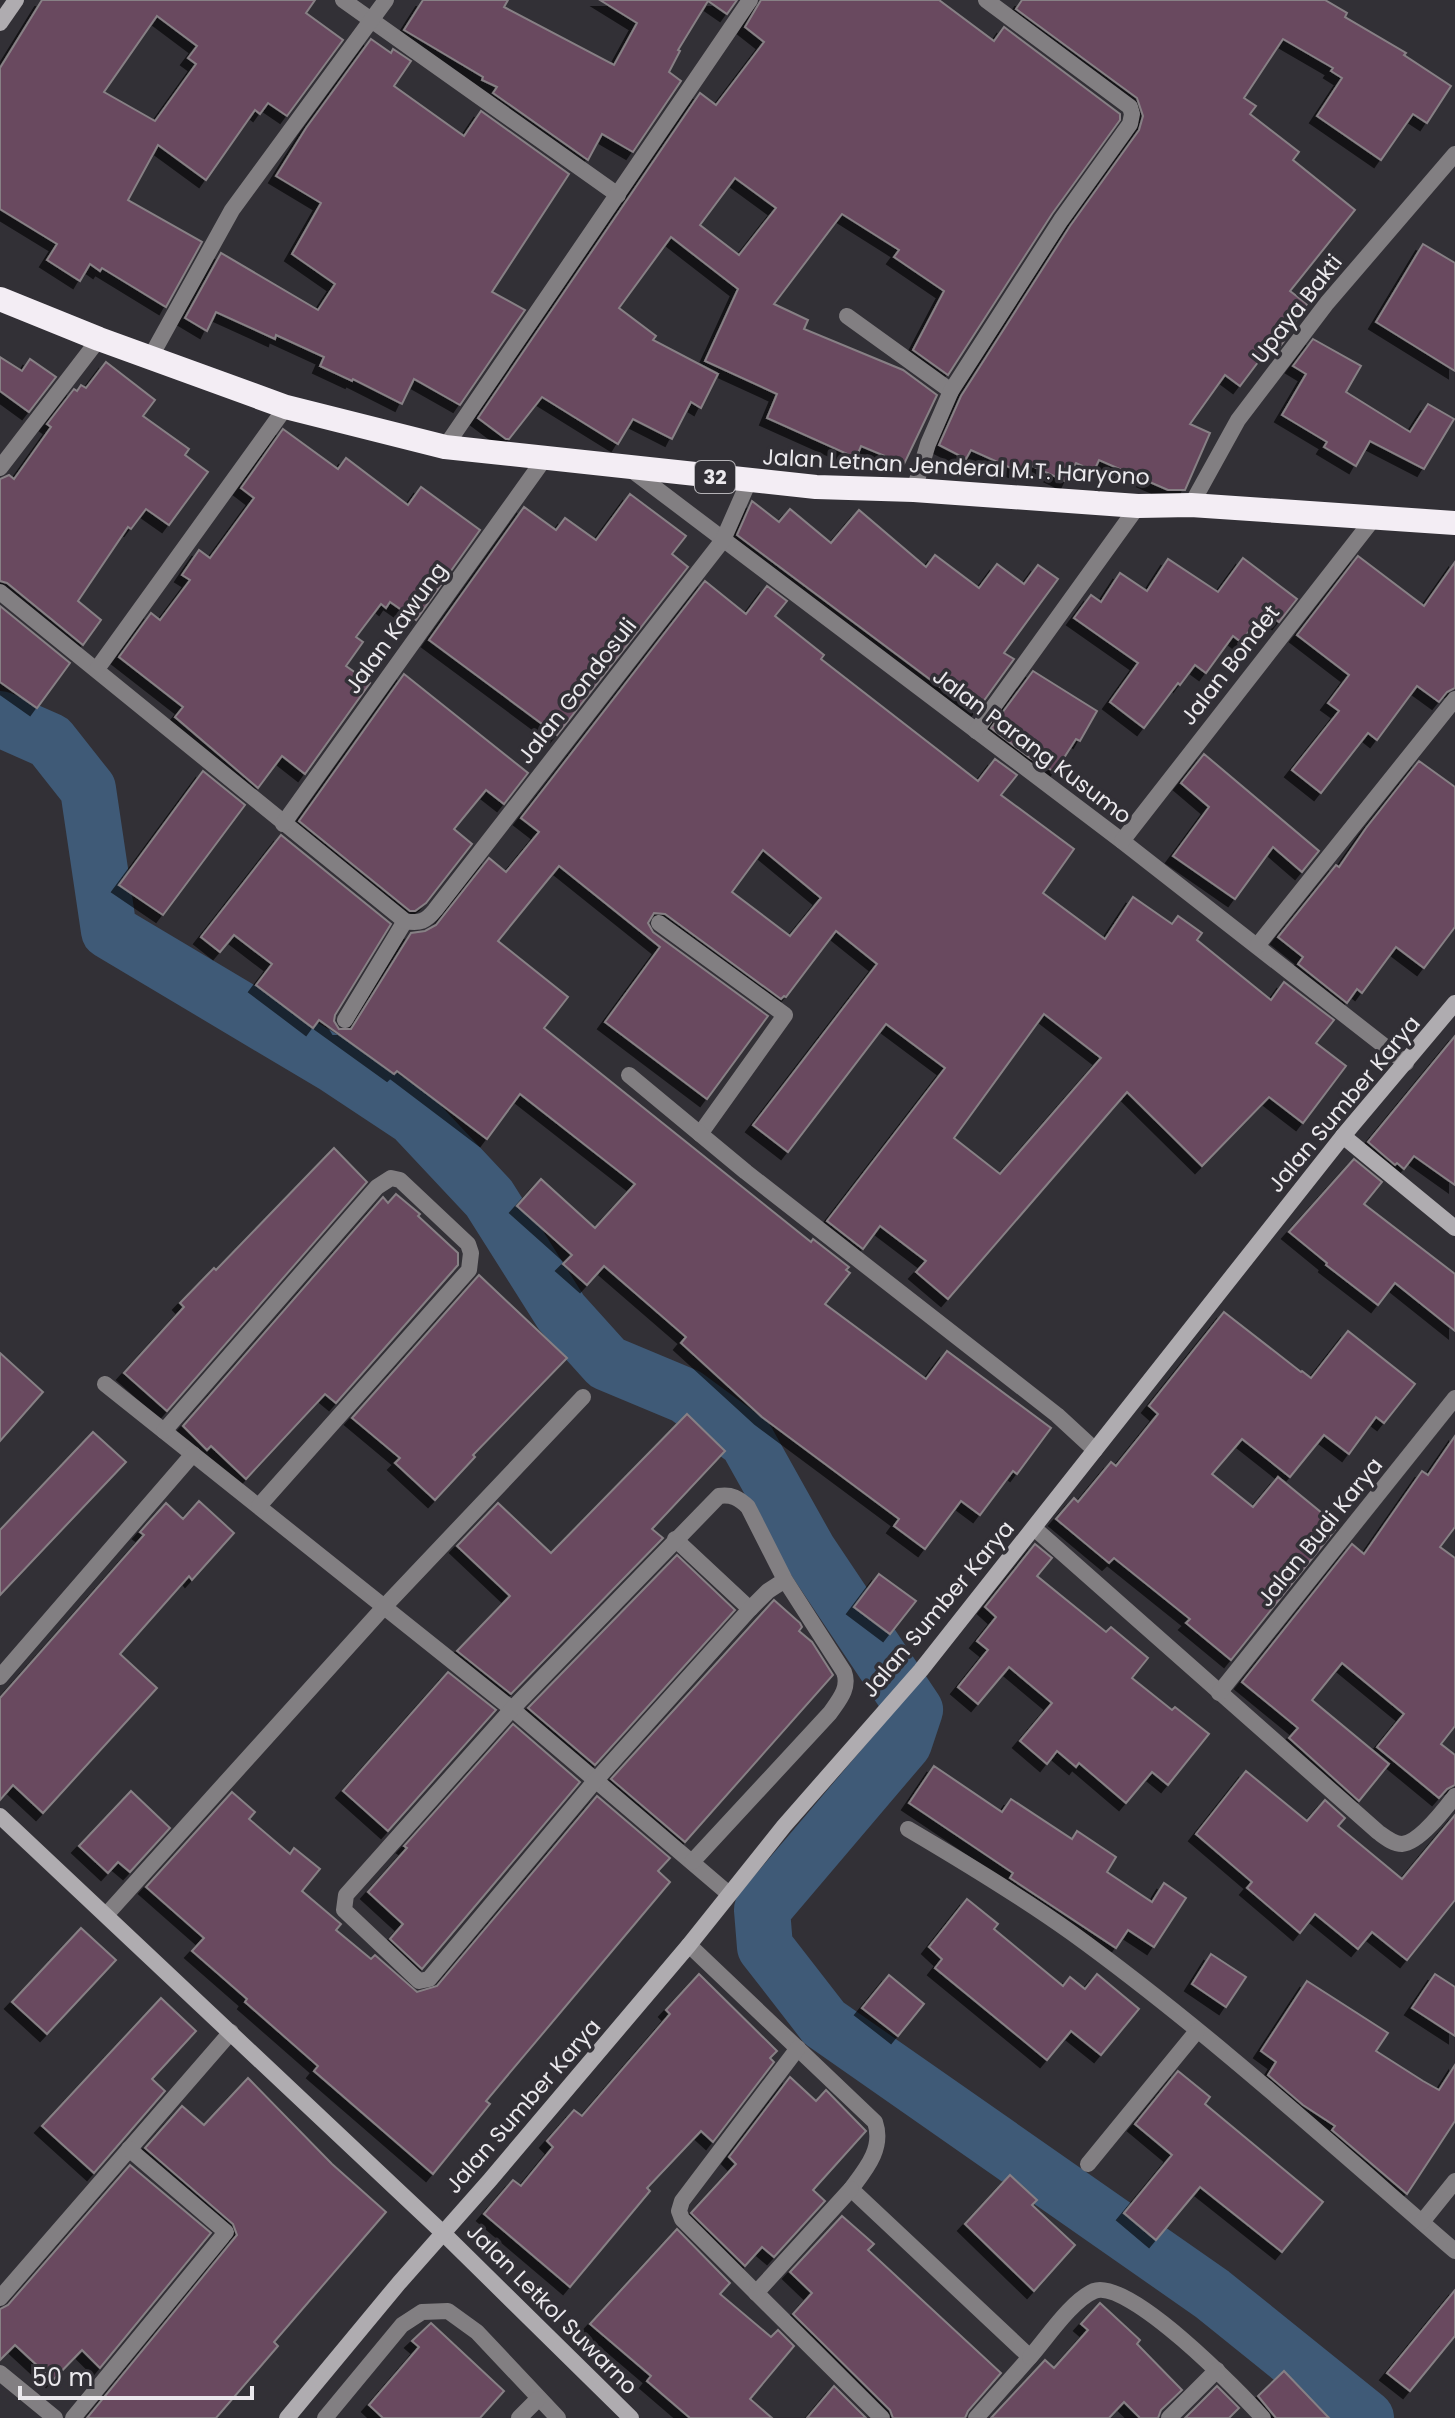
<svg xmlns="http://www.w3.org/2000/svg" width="1455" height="2418" font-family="Poppins,sans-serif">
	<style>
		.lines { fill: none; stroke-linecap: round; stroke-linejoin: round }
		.river { stroke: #3f5a77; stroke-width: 56 }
		.building { fill: #69485f; stroke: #878085; stroke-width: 2; fill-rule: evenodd; filter: url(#shadow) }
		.lane { stroke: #827f82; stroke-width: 16 }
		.street { stroke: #827f82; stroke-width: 16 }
		.secondary { stroke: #afacb0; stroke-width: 16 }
		.highway { stroke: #f3edf4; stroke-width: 24 }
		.labels { text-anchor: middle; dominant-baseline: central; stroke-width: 7; stroke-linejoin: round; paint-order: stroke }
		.shield { fill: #323036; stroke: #b4b2b6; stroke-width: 2 }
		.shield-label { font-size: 20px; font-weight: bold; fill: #ebe9ed }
		.street-label { font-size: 22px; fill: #ebe9ed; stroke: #323036 }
	</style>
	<defs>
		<filter id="shadow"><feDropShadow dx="-7" dy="7" stdDeviation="0" flood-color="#0009"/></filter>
	</defs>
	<rect width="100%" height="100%" fill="#323036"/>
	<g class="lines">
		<polyline class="river" points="0,719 50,741 88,789 109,931 334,1065 414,1118 489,1198 561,1312 607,1363 686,1396 747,1441 808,1550 915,1710 904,1743 762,1910 765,1947 824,2023 1212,2294 1366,2418"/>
	</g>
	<g class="building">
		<path d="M42,0H315L306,13L343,40L287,116L268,103L260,114L255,110L206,180L158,145L128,200L202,242L166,307L102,268L100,271L90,264L80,281L47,260L57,244L0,209V68ZM157,16L197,46L188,58L196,64L155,121L104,92Z"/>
		<polygon points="423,0 508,0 504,7 614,65 637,23 600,0 737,0 727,14 708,1 678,50 680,51 669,72 681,81 633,152 602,134 588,160 493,93 497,87 482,80 483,77 404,30"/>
		<path d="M761,0H939L994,41L1004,27L1120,114V120L1052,214L948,375L913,350L944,291L894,257L899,250L842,214L774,304L808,320L804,329L903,370L937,395L904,464L861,446L856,458L767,418L777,394L705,361L738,289L671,237L619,308L656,336L653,340L718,374L701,408L691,402L672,439L633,419L618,444L542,397L509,439H506L478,418L700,93L716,105L764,42L745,27ZM735,178L776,208L739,255L700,225Z"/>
		<polygon points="1022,0 1325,0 1347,13 1345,17 1406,53 1404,55 1451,86 1427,123 1413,114 1381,160 1317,116 1342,78 1331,71 1333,68 1283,39 1244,98 1256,106 1250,114 1299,152 1293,160 1355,210 1290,291 1307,304 1292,327 1294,328 1275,353 1268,349 1240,386 1225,375 1190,424 1210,433 1185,490 1168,490 1099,460 1094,471 1076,463 1067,482 1026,463 1022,473 971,450 966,459 939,445 961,396 1070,226 1139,130 1143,116 1137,98 1016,9"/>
		<polygon points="371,39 391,53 393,49 411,61 394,86 464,136 481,111 569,174 492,292 525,310 460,405 414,379 402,404 353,379 352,381 320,366 324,357 276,335 275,339 216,312 207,331 185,318 221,253 318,310 335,284 292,254 321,203 276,176 306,128"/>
		<polygon points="1423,244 1455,263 1455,371 1376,322"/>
		<polygon points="1313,339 1361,366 1346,392 1410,432 1428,404 1454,419 1424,469 1370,441 1356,466 1324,447 1327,442 1282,415 1306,374 1293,366"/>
		<polygon points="0,357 22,371 30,359 56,377 29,412 0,391"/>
		<polygon points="106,362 155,400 143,416 189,449 185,455 208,472 169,525 146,509 131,529 128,527 78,601 101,620 83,645 7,583 0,581 0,479 9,475 14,479 51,427 47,424 74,389 77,391 81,385 86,388"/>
		<polygon points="283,429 338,469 346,458 408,505 421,487 480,530 416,620 390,602 386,608 381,604 356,637 363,642 346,666 370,683 305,774 282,756 258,788 175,717 183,707 119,657 151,613 160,620 190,580 182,575 199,550 210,558 254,498 241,488"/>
		<polygon points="630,494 686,536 672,554 688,567 557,735 429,640 524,507 556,530 565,518 596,540"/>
		<polygon points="752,501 779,522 790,509 831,543 859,510 926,567 935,555 979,588 997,564 1024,584 1038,565 1058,579 1004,653 1014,659 975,713 737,535"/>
		<polygon points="1358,556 1424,606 1455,562 1455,688 1447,692 1439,702 1417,686 1377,740 1368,733 1321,793 1292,770 1339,711 1328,703 1349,675 1297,635"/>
		<polygon points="1243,558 1297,599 1279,622 1264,611 1241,642 1233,636 1206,673 1195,665 1180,685 1178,683 1144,728 1110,702 1138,663 1074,618 1091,595 1101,602 1120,573 1147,591 1168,559 1218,592"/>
		<path d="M705,581L746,614L767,586L787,601L775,616L824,655L821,659L978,781L995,759L1017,775L1001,795L1074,849L1043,893L1105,939L1133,897L1172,924L1178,916L1202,933L1197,940L1271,1000L1284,982L1334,1020L1316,1043L1346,1066L1303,1123L1269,1097L1202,1166L1127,1092L948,1299L916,1272L926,1261L880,1226L863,1249L827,1221L945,1068L886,1024L788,1152L753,1125L877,964L836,931L786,997L784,996L781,999L665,914L654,913L648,923L653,932L768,1016L707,1099L605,1022L660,947L559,866L498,941L568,997L544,1028L811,1242L813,1239L849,1267L846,1270L850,1273L825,1304L926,1379L947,1351L1051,1428L1017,1474L1013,1471L980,1515L961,1501L925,1549L894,1526L899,1519L762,1417L681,1343L686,1337L604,1266L587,1285L563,1264L572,1255L517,1206L541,1179L595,1228L635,1184L520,1094L487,1139L397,1071L394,1074L319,1020L313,1028L256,985L272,964L234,935L220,952L201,937L281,835L391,924L335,1015L334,1021L339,1029H351L411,933L425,931L436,925L489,858L506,872L539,832L521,818ZM763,850L821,898L790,936L732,892ZM1044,1014L1101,1058L1000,1174L954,1138Z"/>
		<polygon points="0,606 70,663 37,708 0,682"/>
		<polygon points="1033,671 1097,711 1080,741 1076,739 1055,772 1030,758 991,728"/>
		<polygon points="404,674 528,773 504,804 486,790 454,829 472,844 426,903 415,911 410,911 299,821"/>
		<polygon points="1204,754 1319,851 1302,872 1273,847 1235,899 1173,856 1209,807 1181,783"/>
		<polygon points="1419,761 1455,787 1455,927 1424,968 1396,947 1362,993 1357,989 1347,1003 1298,964 1303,957 1278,937 1336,865 1339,867 1366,828"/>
		<polygon points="203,771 245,805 163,915 119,885"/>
		<polygon points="1455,1036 1455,1185 1414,1156 1404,1169 1397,1163 1395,1165 1368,1142"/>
		<polygon points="334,1148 367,1182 167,1411 124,1373 184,1307 180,1303 214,1268 216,1270"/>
		<polygon points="1354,1159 1382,1182 1364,1204 1455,1274 1455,1331 1395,1283 1378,1305 1326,1265 1327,1263 1289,1232"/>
		<polygon points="396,1194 420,1214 418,1216 458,1253 458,1265 336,1403 325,1394 246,1479 211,1446 207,1450 183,1426 383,1197 388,1203"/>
		<polygon points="479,1275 567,1358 473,1455 475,1457 435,1500 395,1463 400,1458 352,1418"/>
		<polygon points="1224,1312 1301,1372 1302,1371 1311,1378 1348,1331 1415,1384 1384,1423 1376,1417 1349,1454 1324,1435 1290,1477 1242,1439 1212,1474 1253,1507 1278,1477 1328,1518 1325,1522 1335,1530 1231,1660 1186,1623 1190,1619 1114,1558 1109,1563 1056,1519 1074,1498 1078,1502 1111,1462 1116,1466 1158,1414 1149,1406"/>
		<polygon points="0,1353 43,1392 0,1441"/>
		<polygon points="687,1414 725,1451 652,1529 663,1538 511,1694 457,1651 510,1596 457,1546 498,1503 551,1553"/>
		<polygon points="93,1432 126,1462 0,1595 0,1530"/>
		<polygon points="1455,1436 1455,1527 1440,1547 1455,1558 1455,1726 1441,1744 1455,1755 1455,1785 1447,1789 1439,1798 1377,1747 1404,1714 1342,1663 1312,1700 1389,1764 1359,1801 1289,1738 1298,1728 1242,1682 1352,1544 1364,1554 1422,1471 1428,1475"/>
		<polygon points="199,1501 234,1533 192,1580 189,1576 120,1654 157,1688 43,1813 13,1785 0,1800 0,1698 144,1535 140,1532 166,1503 183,1519"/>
		<polygon points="1035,1544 1052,1558 1037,1576 1106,1632 1111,1627 1148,1658 1132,1678 1172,1710 1175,1707 1209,1734 1168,1785 1152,1772 1126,1803 1079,1763 1076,1767 1057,1751 1047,1764 1020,1741 1052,1703 1009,1667 978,1704 958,1687 988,1650 977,1641 996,1617 985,1607"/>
		<polygon points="677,1555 735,1610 595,1765 528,1708"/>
		<polygon points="879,1574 916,1601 890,1634 854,1607"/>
		<polygon points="774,1600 800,1623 802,1627 799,1631 812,1642 833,1675 685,1842 611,1779"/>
		<polygon points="448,1672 496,1710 388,1831 343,1791"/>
		<polygon points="513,1724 580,1782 422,1969 390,1939 403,1924 368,1892 407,1848 404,1846"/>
		<polygon points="934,1766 1002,1812 1011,1799 1072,1839 1077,1831 1116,1857 1107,1872 1152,1902 1164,1883 1186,1898 1154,1947 1128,1930 1116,1948 1010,1878 1013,1873 909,1803"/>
		<polygon points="1246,1771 1307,1821 1325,1800 1345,1818 1338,1826 1402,1879 1455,1815 1455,1900 1407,1960 1372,1932 1358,1949 1315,1914 1300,1933 1247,1888 1252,1882 1196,1834"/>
		<polygon points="131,1791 170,1828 130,1872 118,1862 108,1873 79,1846"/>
		<polygon points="232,1792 255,1812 249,1819 290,1854 294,1848 320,1869 302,1891 341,1924 336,1930 371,1959 375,1955 417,1992 437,1986 597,1796 670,1858 658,1871 670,1882 486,2101 490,2104 433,2174 314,2071 318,2066 245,2002 247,1999 192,1951 204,1938 146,1887"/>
		<polygon points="967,1899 998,1924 994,1929 1063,1986 1070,1977 1085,1989 1097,1974 1139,2009 1101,2055 1071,2031 1047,2060 935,1968 942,1959 929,1947"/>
		<polygon points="81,1928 116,1960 47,2034 12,2002"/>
		<polygon points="1211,1954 1246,1977 1226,2007 1192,1984"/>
		<polygon points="699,1974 777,2051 770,2058 774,2062 713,2142 701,2131 647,2188 650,2191 570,2287 484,2214 513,2180 521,2186 553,2147 547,2141 574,2110 582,2116 670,2014 666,2010"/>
		<polygon points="1435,1974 1455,1987 1455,2036 1412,2008"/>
		<polygon points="889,1975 924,2004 898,2036 862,2008"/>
		<polygon points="1307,1981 1388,2033 1376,2051 1423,2081 1439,2090 1455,2065 1455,2121 1407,2194 1332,2130 1335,2126 1303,2105 1268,2075 1276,2062 1261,2051"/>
		<polygon points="161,1998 196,2031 152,2079 165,2091 94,2173 42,2126"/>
		<polygon points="1178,2071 1210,2097 1205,2104 1323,2202 1282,2252 1200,2187 1156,2240 1124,2213 1172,2155 1135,2124"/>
		<polygon points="790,2077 816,2101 826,2090 866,2131 813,2190 825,2201 774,2257 762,2247 745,2266 691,2213 736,2164 729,2157"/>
		<polygon points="248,2078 332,2164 386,2212 274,2342 278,2346 216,2418 87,2418 237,2235 233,2224 145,2148 182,2106 204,2125"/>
		<polygon points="130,2165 211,2233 100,2368 82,2350 53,2380 15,2345 0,2360 0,2309 8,2305"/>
		<polygon points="1010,2175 1037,2200 1032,2205 1075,2245 1034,2291 965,2224"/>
		<polygon points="842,2216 874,2244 868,2250 1001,2373 968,2411 965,2418 893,2418 890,2410 793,2314 812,2293 790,2272"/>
		<polygon points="677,2229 730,2283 720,2294 771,2337 778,2330 794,2346 750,2399 772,2418 690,2418 647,2381 651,2376 590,2324"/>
		<polygon points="1455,2290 1455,2336 1410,2391 1387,2373"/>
		<polygon points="1100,2303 1140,2340 1137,2344 1182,2390 1161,2410 1158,2418 1140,2418 1124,2402 1109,2418 991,2418 1045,2360 1054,2368 1088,2330 1081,2324"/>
		<polygon points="431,2323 504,2391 480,2418 383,2418 369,2405 419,2347 412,2341"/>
		<polygon points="1284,2371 1329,2418 1276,2418 1258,2396"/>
		<polygon points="834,2386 866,2418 807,2418"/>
		<polygon points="1217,2386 1239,2408 1229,2418 1185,2418"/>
	</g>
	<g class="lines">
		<g class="lane">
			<polyline points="659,923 785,1015 700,1134"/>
			<polyline points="345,1020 405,921"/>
			<polyline points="629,1075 746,1172 1057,1415 1095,1450"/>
		</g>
		<g class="street">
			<polyline points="343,0 618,195"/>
			<polyline points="847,316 951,391"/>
			<polyline points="150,358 232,210 386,0"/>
			<polyline points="445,447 750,0"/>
			<polyline points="0,468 99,339"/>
			<polyline points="629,468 1122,841 1406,1063"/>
			<polyline points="914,490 928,444 951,391 1061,220 1130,124 1132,114 1130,107 986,0"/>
			<polyline points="1191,505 1238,420 1327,303 1455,154"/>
			<path d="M0,592L405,921C420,924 426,921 435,910L723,540L749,481"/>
			<polyline points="97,669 286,407"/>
			<polyline points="976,731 1138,506"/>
			<polyline points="283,824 545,458"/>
			<polyline points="1122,841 1374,518"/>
			<polyline points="1257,946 1455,699"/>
			<polyline points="105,1384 512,1709 729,1894"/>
			<polyline points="164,1431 377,1187 391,1178 400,1180 468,1244 471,1253 469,1270 259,1506"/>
			<path d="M1034,1528L1378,1832C1385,1837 1393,1844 1402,1844C1419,1843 1445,1809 1455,1796"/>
			<polyline points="675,1539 750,1609"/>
			<polyline points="0,1677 193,1454"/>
			<polyline points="1219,1693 1455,1398"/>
			<path d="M908,1829C964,1862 1019,1895 1072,1933C1206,2030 1330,2143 1455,2251"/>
			<path d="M692,1862L830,1713C839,1700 850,1688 844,1672L785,1580L768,1591L750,1609L595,1781L429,1979L419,1981L344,1910L346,1895L512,1709L719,1496C731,1494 739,1498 748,1507L785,1580"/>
			<polyline points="107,1914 384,1607 583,1397"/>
			<path d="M689,1945L875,2122C884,2148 866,2169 851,2189L1030,2357L976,2418"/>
			<polyline points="798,2048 682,2201 679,2211 682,2219 882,2418"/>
			<polyline points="1088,2164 1197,2031"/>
			<polyline points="1422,2222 1455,2181"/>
			<polyline points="756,2293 851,2189"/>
			<polyline points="0,2298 231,2032"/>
			<path d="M1030,2357C1046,2339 1072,2300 1094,2291C1128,2277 1240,2392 1263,2418"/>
			<polyline points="0,2373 55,2418"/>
			<polyline points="73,2418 226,2232 129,2149"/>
			<polyline points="325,2418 402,2325 422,2312 448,2311 477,2332 558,2418"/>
			<polyline points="519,2418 538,2399"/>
			<polyline points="1169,2418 1217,2370"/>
		</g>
		<g class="secondary">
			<polyline points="0,23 16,0"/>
			<polyline points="1343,1136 1455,1228"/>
			<polyline points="0,1816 442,2232 631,2418"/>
			<polyline points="287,2418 399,2283 490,2180 689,1945 784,1826 921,1670 1343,1136 1455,1003"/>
		</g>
		<polyline class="highway" points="0,299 99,339 286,407 445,447 816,487 914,490 1138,506 1191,505 1455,523"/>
	</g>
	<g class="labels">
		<rect class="shield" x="695" y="461" width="40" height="32" rx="6"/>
		<g class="shield-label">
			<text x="715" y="477">32</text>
		</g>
		<g class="street-label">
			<text transform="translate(1297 309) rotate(-52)">Upaya Bakti</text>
			<text transform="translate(956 467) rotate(3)">Jalan Letnan Jenderal M.T. Haryono</text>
			<text transform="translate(396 628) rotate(-54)">Jalan Kawung</text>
			<text transform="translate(1230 665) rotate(-52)">Jalan Bondet</text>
			<text transform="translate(577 691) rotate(-52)">Jalan Gondosuli</text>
			<text transform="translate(1032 746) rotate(37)">Jalan Parang Kusumo</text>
			<text transform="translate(1344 1104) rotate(-50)">Jalan Sumber Karya</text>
			<text transform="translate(1320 1532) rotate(-51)">Jalan Budi Karya</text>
			<text transform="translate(938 1609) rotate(-50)">Jalan Sumber Karya</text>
			<text transform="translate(523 2106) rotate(-49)">Jalan Sumber Karya</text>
			<text transform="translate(552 2309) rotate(45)">Jalan Letkol Suwarno</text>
		</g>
	</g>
	<path d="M20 2386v12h232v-12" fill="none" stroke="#ebe9ed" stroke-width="4"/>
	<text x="32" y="2386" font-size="24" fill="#ebe9ed" stroke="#323036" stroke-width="6" paint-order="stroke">50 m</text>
</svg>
